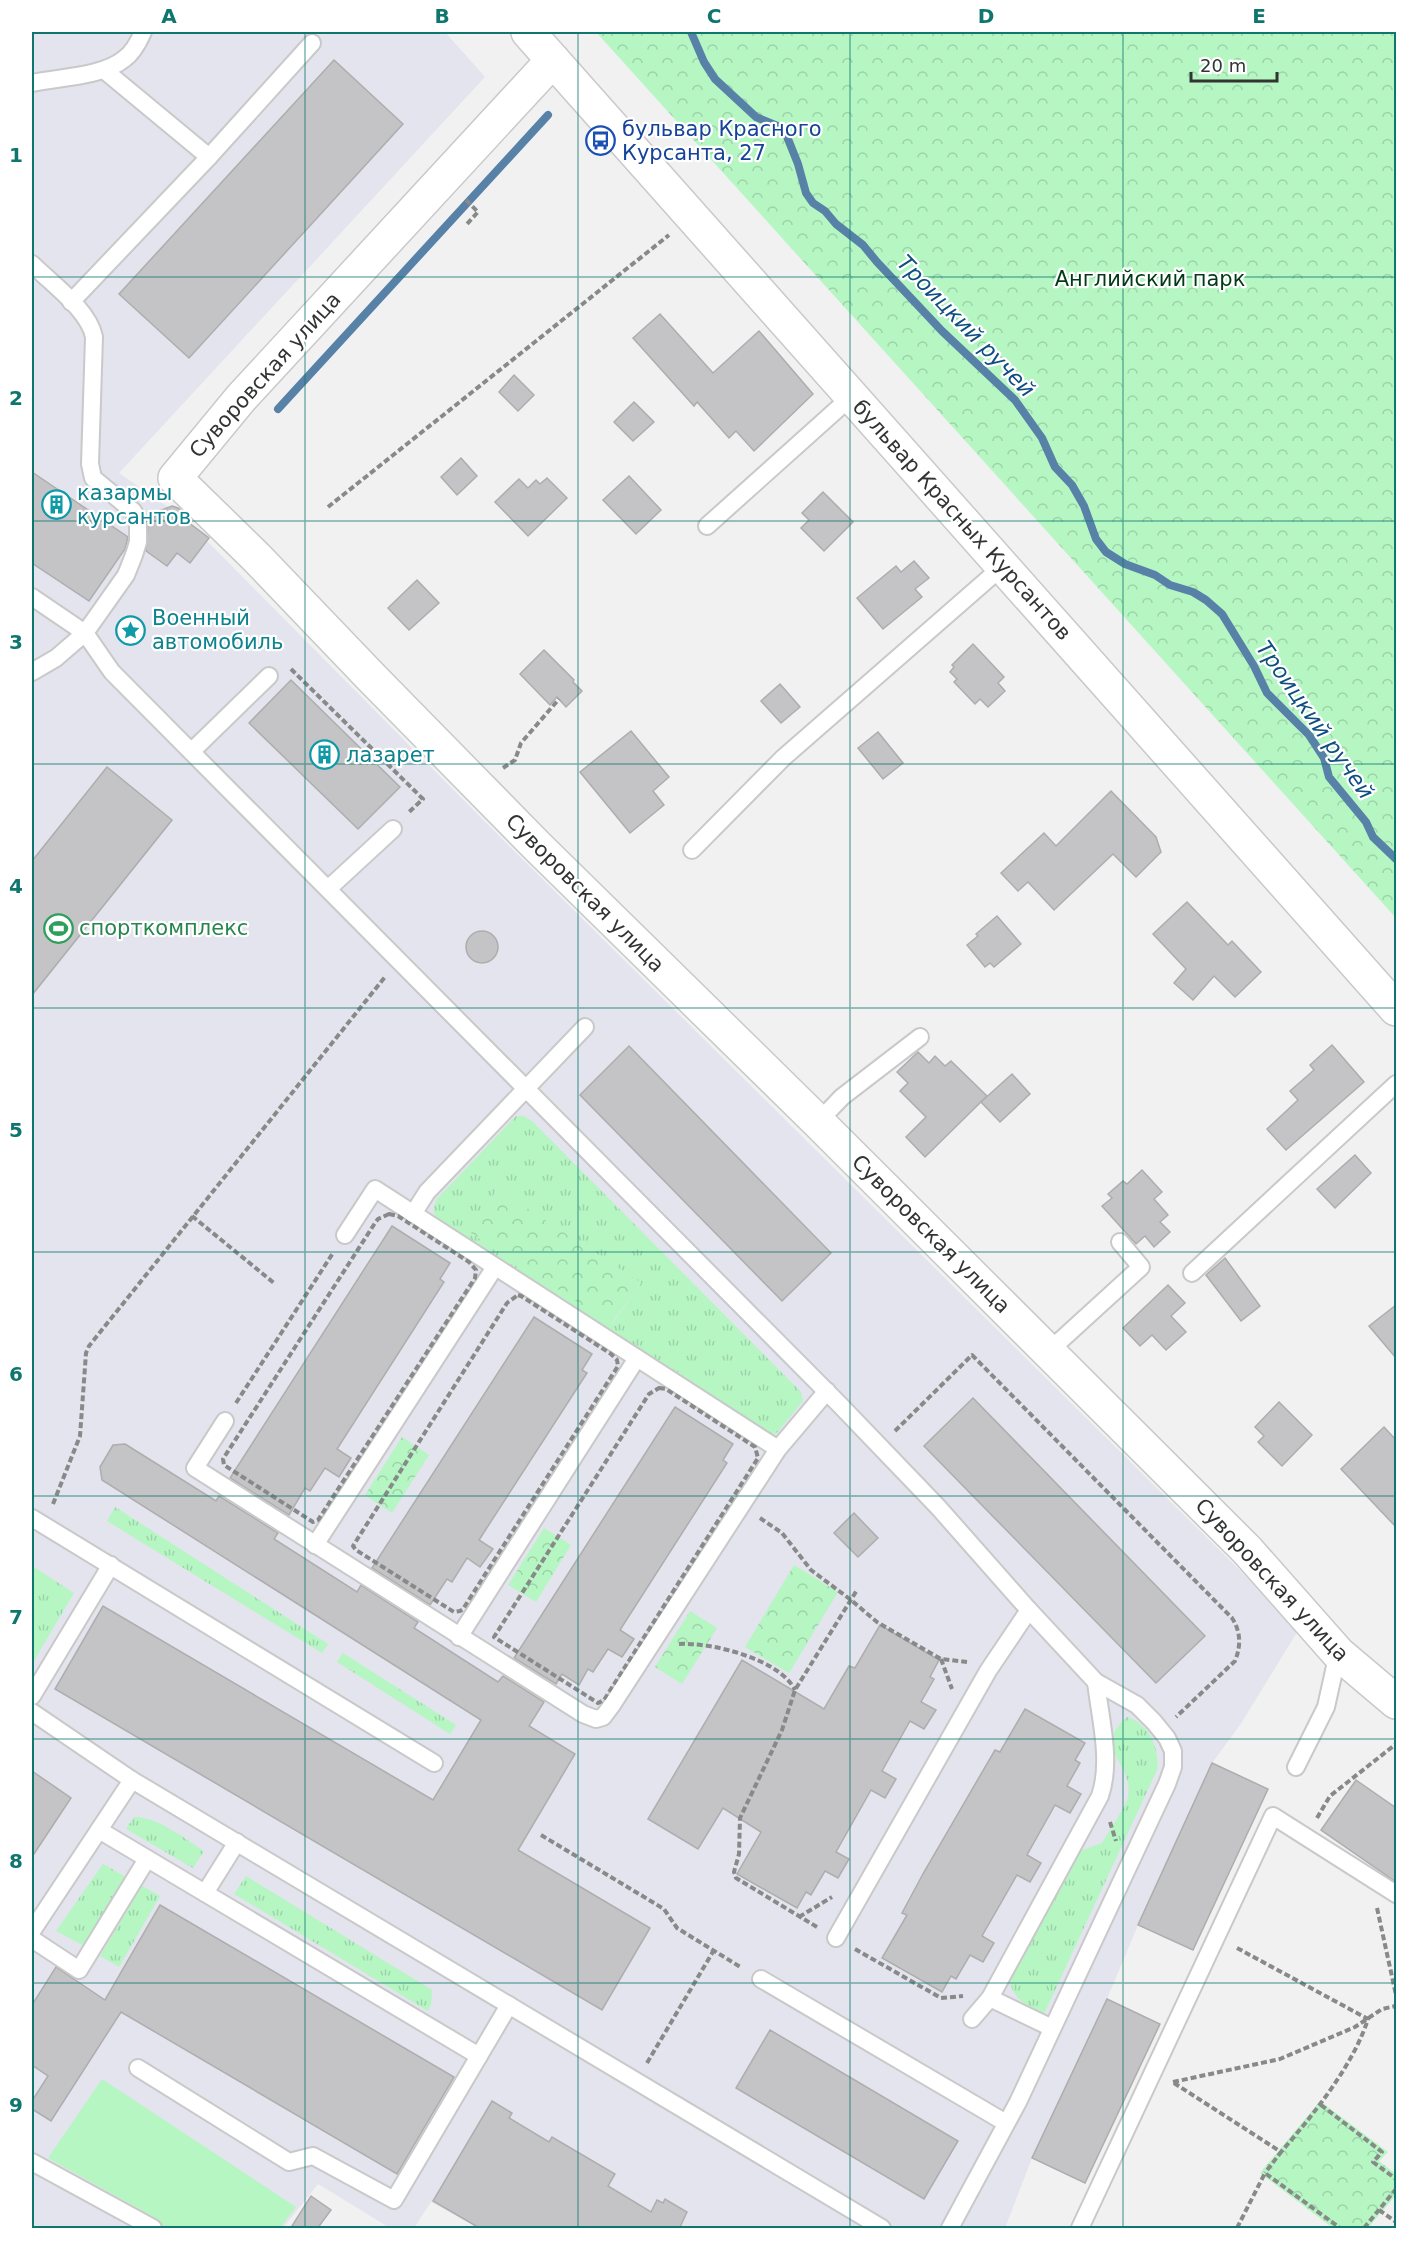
<svg xmlns="http://www.w3.org/2000/svg" width="1428" height="2260" font-family="'DejaVu Sans',sans-serif">
	<style>
		.built { fill: #e3e4ed }
		.grass { fill: url(#grass-tufts); fill-rule: evenodd }
		.forest { fill: url(#forest-crowns) }
		.pitch { fill: #b5f6c3 }
		.lines { fill: none; stroke-linecap: round; stroke-linejoin: round }
		.stream { stroke: #5881a8; stroke-width: 8 }
		.building { fill: #c4c3c5; stroke: #aeadae; stroke-width: 1.5 }
		.service-casing { stroke: #c9c9ca; stroke-width: 20 }
		.minor-casing { stroke: #c9c9ca; stroke-width: 36 }
		.tertiary-casing { stroke: #c9c9ca; stroke-width: 36 }
		.path { stroke: #888989; stroke-width: 4; stroke-dasharray: 6 3; stroke-linecap: butt }
		.service { stroke: #fff; stroke-width: 16 }
		.minor { stroke: #fff; stroke-width: 33 }
		.tertiary { stroke: #fff; stroke-width: 33 }
		.grid { fill: none; stroke: #0f766e; stroke-width: 1.5; stroke-opacity: 0.55 }
		.labels { text-anchor: middle; dominant-baseline: central; stroke-width: 4.5; stroke-linejoin: round; paint-order: stroke }
		.transit-label { font-size: 21px; fill: #164399; stroke: #fff; text-anchor: start }
		.park-label { font-size: 21px; fill: #023917; stroke: #fff }
		.street-label { font-size: 21px; fill: #323333; stroke: #fff }
		.culture-label { font-size: 21px; fill: #0d838f; stroke: #fff; text-anchor: start }
		.leisure-label { font-size: 21px; fill: #27864d; stroke: #fff; text-anchor: start }
		.water-label { font-size: 22px; font-style: italic; fill: #0f4e82; stroke: #fff }
		.neatline { fill: none; stroke: #0f766e; stroke-width: 2 }
		.grid-label { font-size: 20px; text-anchor: middle; font-weight: bold; fill: #0f766e }
	</style>
	<defs>
		<pattern id="grass-tufts" width="24" height="20" patternUnits="userSpaceOnUse" patternTransform="scale(1.5)"><rect width="24" height="20" fill="#b5f6c3"/><path d="M3 7l-1-3M5 7V3M7 7l1-3M15 17l-1-3M17 17v-4M19 17l1-3" fill="none" stroke="#9cd3a8"/></pattern>
		<pattern id="forest-crowns" width="20" height="18" patternUnits="userSpaceOnUse" patternTransform="scale(1.5)"><rect width="20" height="18" fill="#b5f6c3"/><path d="M2 6a3 3 0 1 1 6 0M12 15a3 3 0 1 1 6 0" fill="none" stroke="#9cd3a8"/></pattern>
	</defs>
	<rect width="100%" height="100%" fill="#f1f1f2"/>
	<polygon class="built" points="32,32 445,32 485,77 119,473 168,507 182,507 193,515 188,522 209,537 207,541 504,841 1299,1629 1240,1725 1212,1763 1138,1925 1107,1999 1032,2158 1005,2228 479,2228 431,2202 414,2228 390,2228 318,2184 283,2228 32,2228"/>
	<g class="grass">
		<path d="M516,1116H524L533,1122L801,1392L803,1401L776,1434L765,1432L679,1377L681,1374L676,1371L674,1374L499,1260L500,1258H496L438,1220L433,1211L436,1200ZM498,1189L641,1283L612,1324L468,1231Z"/>
		<polygon points="115,1507 328,1644 322,1653 107,1521"/>
		<polygon points="32,1566 74,1593 32,1664"/>
		<polygon points="343,1653 456,1725 450,1734 337,1662"/>
		<path d="M1127,1717C1149,1724 1160,1748 1157,1770L1044,2014C1026,2006 1013,1999 1009,1979L1077,1852L1102,1843C1108,1833 1126,1806 1128,1797C1134,1761 1090,1750 1127,1717Z"/>
		<path d="M134,1817C159,1817 183,1838 204,1851L193,1868L126,1829Z"/>
		<polygon points="103,1864 126,1877 86,1947 56,1931"/>
		<polygon points="246,1876 432,1990 431,2004 428,2011 234,1894"/>
		<polygon points="142,1886 160,1896 119,1967 100,1956"/>
	</g>
	<g class="forest">
		<polygon points="596,32 1396,32 1396,918"/>
		<polygon points="498,1189 641,1283 611,1324 468,1231"/>
		<polygon points="402,1437 429,1455 392,1513 365,1495"/>
		<polygon points="544,1528 571,1545 536,1602 508,1585"/>
		<polygon points="794,1565 838,1592 789,1673 745,1647"/>
		<polygon points="690,1611 717,1628 682,1684 655,1667"/>
		<polygon points="1320,2101 1388,2152 1379,2161 1396,2174 1396,2195 1368,2228 1333,2228 1260,2173"/>
	</g>
	<polygon class="pitch" points="102,2079 296,2207 280,2228 165,2228 157,2219 48,2158"/>
	<g class="lines">
		<g class="stream">
			<polyline points="691,32 704,62 715,79 756,117 780,127 786,134 798,164 806,193 813,203 825,211 836,224 863,245 877,262 942,331 1015,400 1042,438 1055,467 1072,485 1084,506 1096,539 1106,552 1125,564 1155,575 1170,585 1193,592 1206,600 1222,614 1254,666 1267,693 1309,735 1324,758 1329,777 1366,822 1373,837 1396,859"/>
			<polyline points="278,409 548,115"/>
		</g>
	</g>
	<g class="building">
		<polygon points="334,60 403,124 189,358 119,294"/>
		<polygon points="660,314 713,373 759,331 813,394 754,451 736,431 729,438 697,402 694,406 633,338"/>
		<polygon points="514,375 534,395 518,411 499,392"/>
		<polygon points="634,402 654,422 633,441 614,422"/>
		<polygon points="461,458 477,476 457,495 441,477"/>
		<polygon points="32,472 128,537 125,549 89,601 32,563"/>
		<polygon points="629,476 661,510 636,534 603,500"/>
		<polygon points="547,478 567,498 528,536 495,502 519,479 528,488 536,480 540,484"/>
		<polygon points="823,492 853,522 824,551 801,528 809,520 802,513"/>
		<polygon points="172,506 178,508 190,519 188,522 209,538 190,563 177,553 167,566 146,551 148,525 159,511"/>
		<polygon points="914,561 929,578 915,589 922,597 883,629 857,598 896,566 901,572"/>
		<polygon points="417,580 439,603 409,630 388,608"/>
		<polygon points="973,644 1004,677 998,683 1005,691 988,707 980,699 975,704 954,682 957,679 950,672 954,667 952,665"/>
		<polygon points="544,650 574,680 573,682 582,691 566,707 557,697 550,705 520,674"/>
		<polygon points="291,680 400,787 358,829 249,723"/>
		<polygon points="780,684 800,707 781,723 761,701"/>
		<polygon points="631,731 669,777 653,791 664,805 630,833 580,772"/>
		<polygon points="878,732 903,763 883,779 858,748"/>
		<polygon points="107,767 172,820 32,995 32,861"/>
		<polygon points="1111,791 1156,837 1161,852 1136,877 1113,854 1054,910 1028,882 1018,891 1001,873 1044,833 1056,846"/>
		<polygon points="1187,902 1228,945 1232,941 1261,972 1235,997 1214,976 1193,1000 1174,983 1186,969 1153,934"/>
		<polygon points="997,916 1021,944 994,967 990,963 985,967 967,945 978,936 976,934"/>
		<circle cx="482" cy="947" r="16"/>
		<polygon points="1332,1045 1364,1082 1286,1150 1267,1129 1298,1100 1290,1091 1314,1070 1310,1065"/>
		<polygon points="629,1046 831,1253 782,1301 580,1095"/>
		<polygon points="918,1052 929,1063 935,1056 945,1066 951,1061 987,1096 925,1157 906,1137 926,1117 900,1091 908,1083 897,1072"/>
		<polygon points="1012,1074 1030,1094 1000,1122 981,1102"/>
		<polygon points="1355,1155 1371,1173 1335,1208 1317,1189"/>
		<polygon points="1142,1170 1162,1192 1154,1199 1168,1215 1160,1222 1170,1232 1154,1247 1145,1236 1136,1244 1102,1206 1112,1198 1108,1194 1123,1181 1127,1184"/>
		<polygon points="392,1226 450,1263 440,1279 444,1282 337,1449 351,1458 339,1477 325,1468 310,1491 305,1488 289,1515 230,1478"/>
		<polygon points="1225,1258 1260,1306 1241,1321 1206,1275"/>
		<polygon points="1168,1285 1185,1303 1171,1316 1186,1332 1166,1350 1152,1335 1140,1346 1123,1328"/>
		<polygon points="1396,1305 1396,1358 1369,1326"/>
		<polygon points="534,1317 592,1354 582,1370 587,1373 479,1540 493,1549 480,1567 467,1558 452,1582 447,1579 430,1605 372,1568"/>
		<polygon points="973,1398 1205,1636 1156,1683 924,1446"/>
		<polygon points="1279,1402 1312,1435 1282,1466 1258,1442 1264,1436 1255,1427"/>
		<polygon points="675,1407 733,1444 723,1460 727,1463 620,1630 634,1639 622,1657 608,1649 593,1672 588,1669 579,1685 562,1674 556,1684 514,1658"/>
		<polygon points="1384,1427 1396,1440 1396,1527 1341,1469"/>
		<polygon points="125,1444 216,1501 219,1496 278,1533 274,1539 357,1592 361,1585 418,1622 414,1628 498,1682 503,1676 544,1702 529,1726 575,1754 518,1850 650,1928 602,2010 55,1689 103,1606 433,1800 481,1720 102,1480 100,1467 113,1445"/>
		<polygon points="854,1513 878,1538 858,1557 834,1533"/>
		<polygon points="880,1625 939,1660 930,1677 934,1679 921,1702 936,1710 924,1729 910,1721 882,1771 896,1779 885,1798 871,1790 836,1852 849,1859 838,1878 825,1871 811,1895 806,1892 797,1908 737,1874 761,1832 723,1808 698,1849 648,1819 742,1660 824,1709 849,1666 855,1668"/>
		<polygon points="1025,1709 1085,1743 1075,1760 1080,1763 1067,1786 1081,1794 1070,1813 1055,1805 1027,1855 1041,1863 1030,1882 1017,1875 982,1936 994,1943 983,1962 970,1955 956,1979 951,1976 942,1992 882,1958 907,1915 902,1913 924,1872 995,1750 1000,1752"/>
		<polygon points="1212,1763 1268,1789 1193,1950 1138,1925"/>
		<polygon points="32,1771 71,1798 32,1857"/>
		<polygon points="1356,1780 1396,1808 1396,1882 1321,1830"/>
		<polygon points="160,1905 454,2077 397,2174 121,2012 51,2121 32,2109 32,2101 48,2076 32,2065 32,2005 56,1967 105,2000"/>
		<polygon points="1107,1999 1160,2024 1085,2183 1032,2158"/>
		<polygon points="770,2030 958,2141 924,2199 736,2088"/>
		<polygon points="492,2101 512,2113 509,2118 549,2142 552,2137 615,2174 608,2186 651,2212 657,2200 663,2203 665,2199 687,2212 679,2229 481,2229 433,2201"/>
		<polygon points="311,2196 331,2210 317,2229 290,2229"/>
	</g>
	<g class="lines">
		<defs>
			<g id="service">
				<polyline points="104,70 209,157"/>
				<path d="M32,83C59,77 102,77 124,59C133,53 139,41 143,32"/>
				<path d="M32,264C51,283 89,310 94,337L90,464L93,478L133,511L138,519V542L134,555L126,575L85,633L56,658L32,672"/>
				<polyline points="71,302 209,157 312,43"/>
				<polyline points="707,526 852,396"/>
				<polyline points="32,597 85,633 112,672 840,1405 938,1507 1029,1610 1096,1682 1137,1705 1154,1722 1167,1738 1173,1751 1173,1767 1167,1784 1018,2102 950,2228"/>
				<polyline points="192,751 269,676"/>
				<polyline points="692,850 783,758 1003,566"/>
				<polyline points="329,888 393,829"/>
				<polyline points="818,1122 842,1097 920,1037"/>
				<polyline points="413,1214 427,1192 585,1027"/>
				<polyline points="345,1235 375,1189 778,1449"/>
				<polyline points="1192,1273 1396,1084"/>
				<polyline points="1049,1351 1141,1267 1120,1242"/>
				<polyline points="225,1421 195,1468 583,1714 596,1719 603,1717 612,1705 778,1449 827,1391"/>
				<polyline points="32,1518 434,1763"/>
				<polyline points="315,1545 495,1267"/>
				<polyline points="459,1637 637,1358"/>
				<polyline points="32,1696 111,1565"/>
				<polyline points="32,1712 132,1780 882,2228"/>
				<polyline points="1296,1767 1326,1707 1338,1653"/>
				<polyline points="99,1830 479,2056 509,2005"/>
				<polyline points="205,1893 237,1842"/>
				<polyline points="32,1931 132,1780"/>
				<polyline points="836,1938 988,1671 1029,1610"/>
				<polyline points="32,1939 79,1970 147,1859"/>
				<polyline points="761,1979 1006,2123"/>
				<polyline points="990,1998 1052,2028"/>
				<path d="M972,2019L990,1998L1100,1796C1112,1761 1100,1718 1096,1682"/>
				<polyline points="138,2068 289,2162 313,2156 394,2200 479,2056"/>
				<polyline points="32,2162 153,2228"/>
				<polyline points="1080,2228 1273,1816 1396,1894"/>
			</g>
			<polyline id="minor" points="553,60 241,398 175,478 256,557 371,677 537,846 818,1122 1247,1550 1338,1653 1396,1702"/>
			<polyline id="tertiary" points="528,32 1396,1009"/>
		</defs>
		<use href="#service" class="service-casing"/>
		<use href="#minor" class="minor-casing"/>
		<use href="#tertiary" class="tertiary-casing"/>
		<g class="path">
			<polyline points="466,200 478,212 466,225"/>
			<polyline points="328,507 669,235"/>
			<polyline points="291,669 423,799 408,813"/>
			<polyline points="503,768 515,760 521,743 559,699"/>
			<polygon points="389,1214 398,1216 469,1262 476,1270 475,1278 318,1520 313,1522 224,1465 223,1459 375,1223 378,1219"/>
			<polyline points="192,1216 274,1283"/>
			<polygon points="518,1295 521,1296 611,1354 617,1360 618,1366 463,1609 460,1611 454,1612 356,1550 353,1546 507,1303"/>
			<polygon points="659,1388 666,1389 755,1447 758,1458 604,1700 598,1703 494,1637 649,1394"/>
			<polyline points="236,1403 333,1253"/>
			<path d="M895,1431L972,1355L1232,1618C1241,1632 1241,1646 1235,1661L1176,1717"/>
			<polyline points="53,1504 80,1436 86,1353 89,1346 385,977"/>
			<polyline points="760,1518 782,1533 811,1570 851,1600 877,1622 941,1659 967,1662"/>
			<path d="M679,1644C711,1642 780,1659 795,1690"/>
			<polyline points="941,1659 952,1689"/>
			<polyline points="1317,1818 1330,1796 1396,1744"/>
			<polyline points="1110,1822 1116,1841"/>
			<polyline points="541,1835 664,1909 677,1928 742,1968"/>
			<polyline points="1377,1908 1396,1995"/>
			<polyline points="799,1917 832,1897"/>
			<polyline points="817,1927 736,1878 734,1872 739,1854 740,1818 782,1730 795,1690 857,1590"/>
			<path d="M1237,1948L1368,2019C1353,2066 1313,2115 1281,2152"/>
			<polyline points="855,1949 941,1998 963,1996"/>
			<polyline points="647,2063 714,1950"/>
			<polyline points="1173,2082 1280,2059 1355,2027 1382,2009 1396,2006"/>
			<polyline points="1174,2083 1281,2152 1265,2173"/>
			<polyline points="1321,2105 1382,2152 1373,2162 1396,2179"/>
			<polyline points="1379,2210 1396,2222"/>
			<polyline points="1237,2228 1265,2173 1340,2228"/>
			<polyline points="1364,2228 1396,2189"/>
		</g>
		<use href="#service" class="service"/>
		<use href="#minor" class="minor"/>
		<use href="#tertiary" class="tertiary"/>
	</g>
	<path class="grid" d="M305,32V2228M578,32V2228M850,32V2228M1123,32V2228M32,277H1396M32,521H1396M32,764H1396M32,1008H1396M32,1252H1396M32,1496H1396M32,1739H1396M32,1983H1396"/>
	<defs>
		<symbol id="bus-ring" viewBox="-11 -11 22 22"><circle r="9.5" fill="#fff" stroke="#1a4fb4" stroke-width="1.5"/><path d="M-5-6H5V4H4V6H2V4H-2V6H-4V4H-5ZM-3.5-4V0h7V-4ZM-3.5 1.2v1.5H-2V1.2ZM2 1.2v1.5H3.5V1.2Z" fill="#1a4fb4"/></symbol>
		<symbol id="building-ring" viewBox="-11 -11 22 22"><circle r="9.5" fill="#fff" stroke="#0f9aa8" stroke-width="1.5"/><path d="M-4-6H4V6H1V3H-1V6H-4ZM-2.5-4.3h1.7v1.8h-1.7ZM.8-4.3h1.7v1.8H.8ZM-2.5-1h1.7V.8h-1.7ZM.8-1h1.7V.8H.8Z" fill="#0f9aa8"/></symbol>
		<symbol id="sight-ring" viewBox="-11 -11 22 22"><circle r="9.5" fill="#fff" stroke="#0f9aa8" stroke-width="1.5"/><path d="M0-6L1.8-2.2L6-1.7L2.9 1.2L3.7 5.4L0 3.3L-3.7 5.4L-2.9 1.2L-6-1.7L-1.8-2.2Z" fill="#0f9aa8"/></symbol>
		<symbol id="stadium-ring" viewBox="-11 -11 22 22"><circle r="9.5" fill="#fff" stroke="#2e9e5b" stroke-width="1.5"/><path d="M0-5a6.5 5 0 1 0 0 10a6.5 5 0 1 0 0-10ZM-3.5-1.8h7v3.6h-7Z" fill="#2e9e5b"/></symbol>
	</defs>
	<g fill-rule="evenodd">
		<use href="#bus-ring" x="584" y="124" width="33" height="33"/>
		<use href="#building-ring" x="40" y="488" width="33" height="33"/>
		<use href="#sight-ring" x="114" y="614" width="33" height="33"/>
		<use href="#building-ring" x="308" y="738" width="33" height="33"/>
		<use href="#stadium-ring" x="42" y="912" width="33" height="33"/>
	</g>
	<g class="labels">
		<g class="transit-label">
			<text x="622" y="129">бульвар Красного<tspan x="622" dy="24">Курсанта, 27</tspan></text>
		</g>
		<g class="park-label">
			<text x="1150" y="279">Английский парк</text>
		</g>
		<g class="street-label">
			<text transform="translate(265 375) rotate(-48)">Суворовская улица</text>
			<text transform="translate(962 520) rotate(48)">бульвар Красных Курсантов</text>
			<text transform="translate(585 893) rotate(45)">Суворовская улица</text>
			<text transform="translate(931 1234) rotate(45)">Суворовская улица</text>
			<text transform="translate(1272 1580) rotate(47)">Суворовская улица</text>
		</g>
		<g class="culture-label">
			<text x="77" y="493">казармы<tspan x="77" dy="24">курсантов</tspan></text>
			<text x="152" y="618">Военный<tspan x="152" dy="24">автомобиль</tspan></text>
			<text x="346" y="755">лазарет</text>
		</g>
		<g class="leisure-label">
			<text x="79" y="928">спорткомплекс</text>
		</g>
		<g class="water-label">
			<text transform="translate(966 326) rotate(46)">Троицкий ручей</text>
			<text transform="translate(1315 720) rotate(55)">Троицкий ручей</text>
		</g>
	</g>
	<rect width="1428" height="2260" fill="none" stroke="#ffffff" stroke-width="66"/>
	<path d="M1191 72v9h86v-9" fill="none" stroke="#323333" stroke-width="3"/>
	<text x="1200" y="72" font-size="18" fill="#323333" stroke="#ffffff" stroke-width="4.5" paint-order="stroke">20 m</text>
	<rect x="33" y="33" width="1362" height="2194" class="neatline"/>
	<g class="grid-label">
		<text x="169" y="23">A</text>
		<text x="442" y="23">B</text>
		<text x="714" y="23">C</text>
		<text x="986" y="23">D</text>
		<text x="1259" y="23">E</text>
		<text x="16" y="162">1</text>
		<text x="16" y="405">2</text>
		<text x="16" y="649">3</text>
		<text x="16" y="893">4</text>
		<text x="16" y="1137">5</text>
		<text x="16" y="1381">6</text>
		<text x="16" y="1624">7</text>
		<text x="16" y="1868">8</text>
		<text x="16" y="2112">9</text>
	</g>
</svg>
